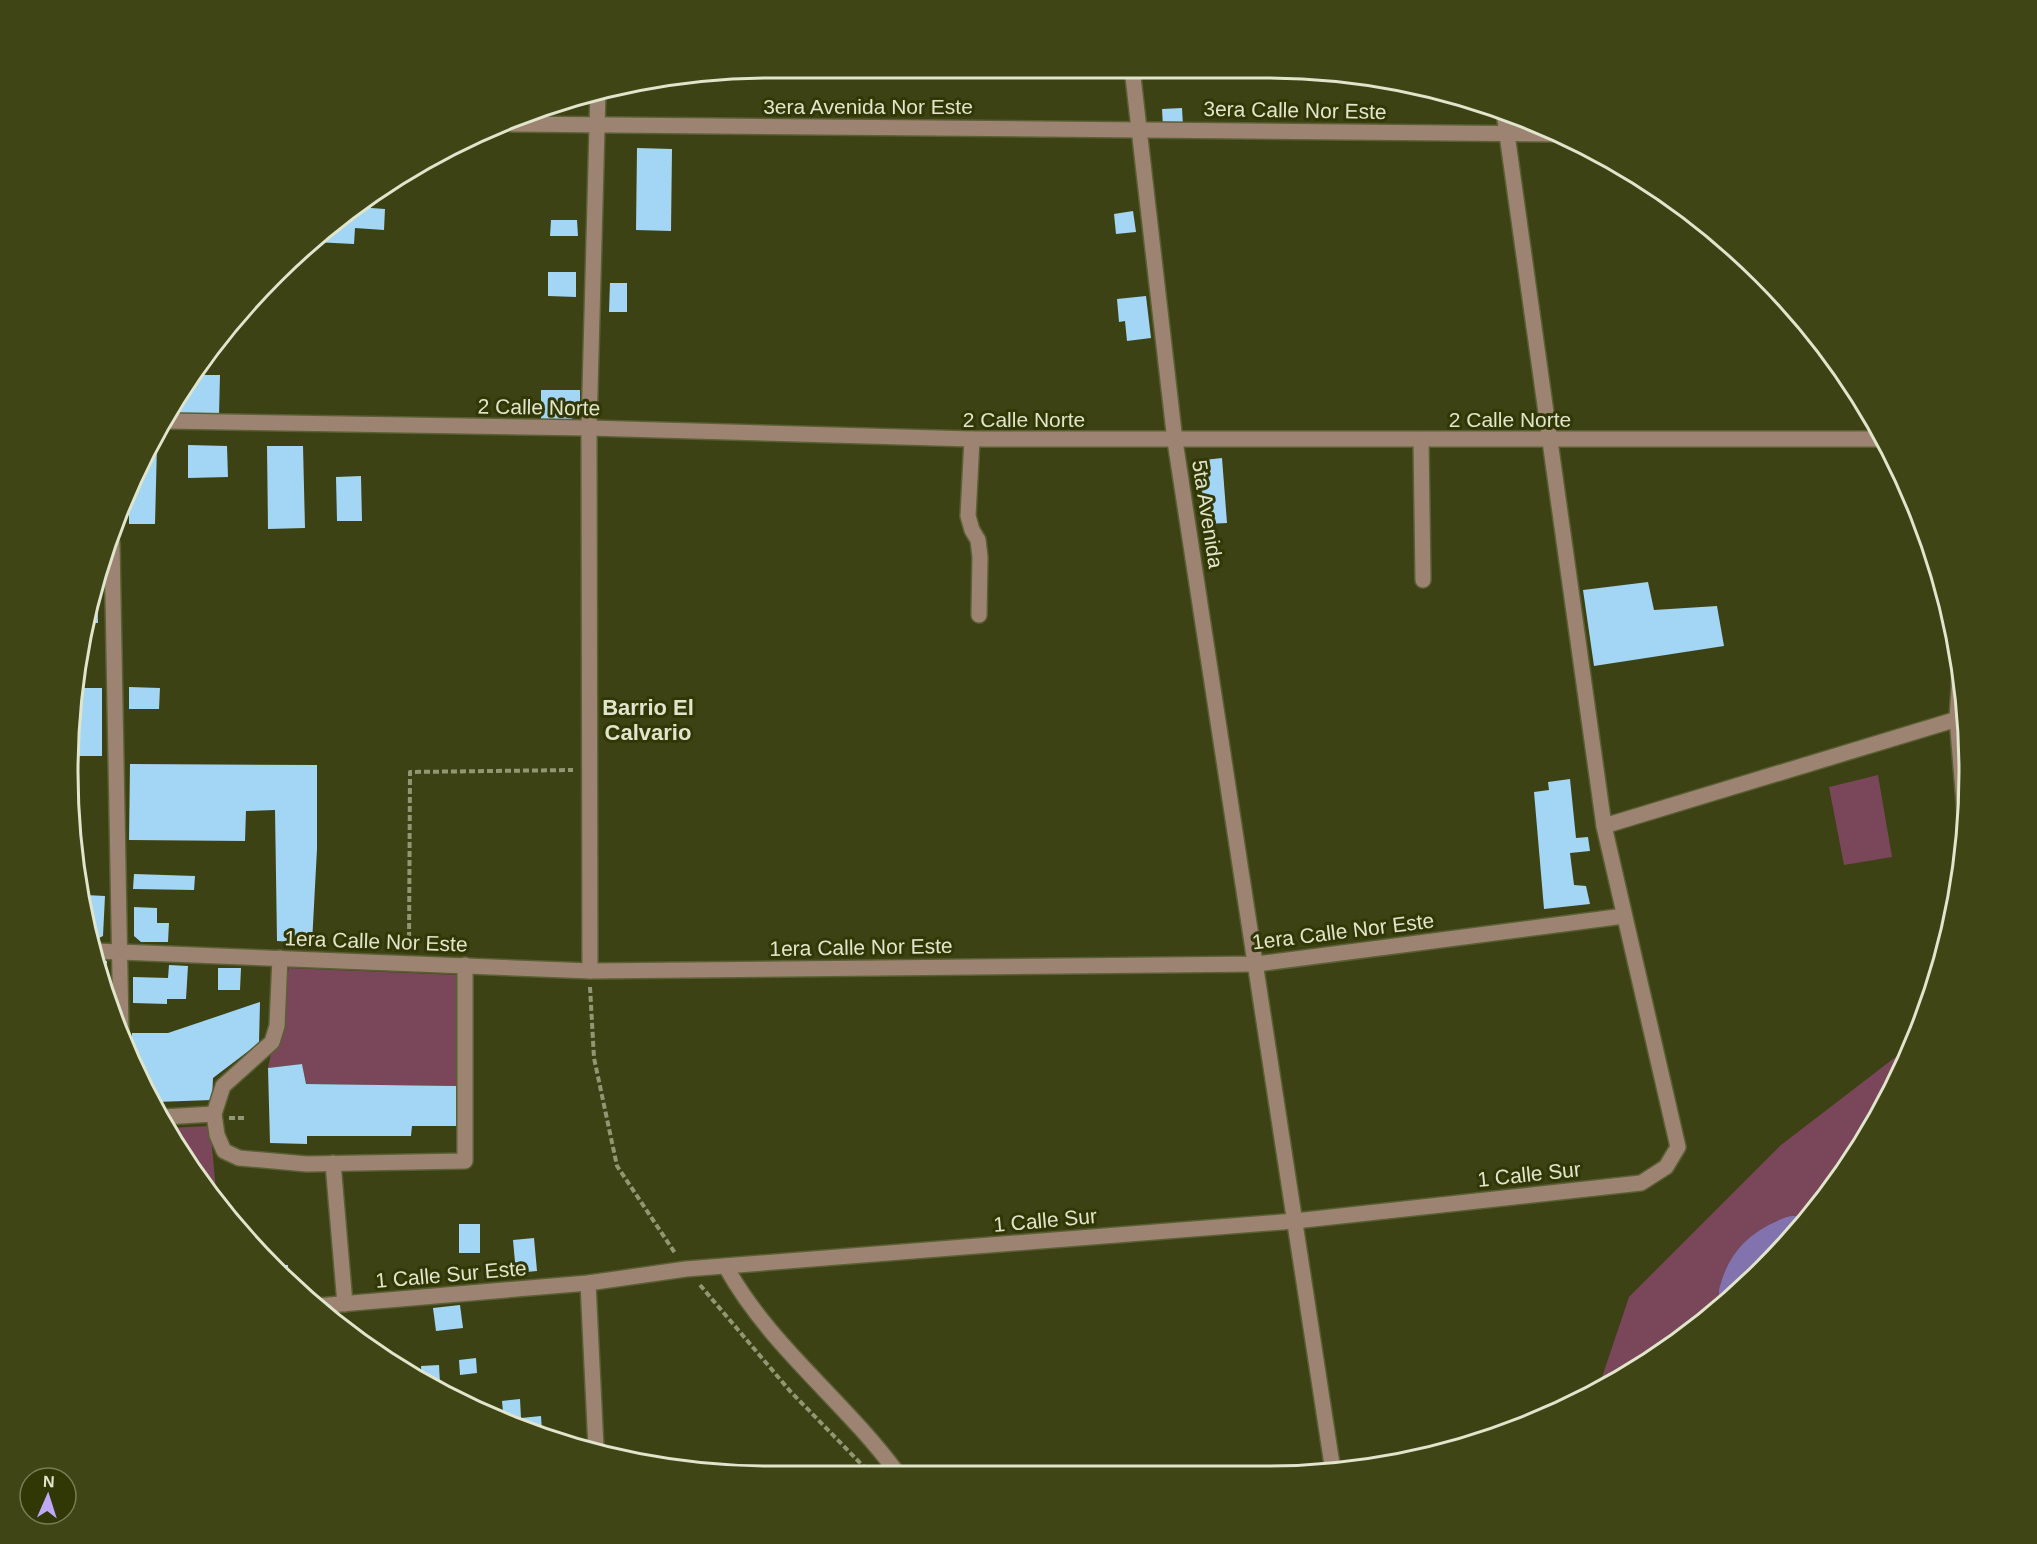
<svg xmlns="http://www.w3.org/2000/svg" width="2037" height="1544" font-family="Helvetica,sans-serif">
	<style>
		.green { fill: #79465a }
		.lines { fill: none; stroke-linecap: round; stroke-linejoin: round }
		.river { stroke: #8272ae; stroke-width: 36 }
		.building { fill: #a3d5f4 }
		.minor-casing { stroke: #5a5f34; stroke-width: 18 }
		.path { stroke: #929773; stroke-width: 4; stroke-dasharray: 6 3; stroke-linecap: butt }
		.minor { stroke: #9d8371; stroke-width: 15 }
		.labels { text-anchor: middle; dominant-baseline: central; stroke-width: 6; stroke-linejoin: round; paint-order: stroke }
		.street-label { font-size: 21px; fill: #e0e5cb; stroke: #323706 }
		.neighbourhood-label { font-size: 22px; font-weight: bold; fill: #e0e5cb; stroke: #323706 }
		.rim { fill: none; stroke: #e0e5cb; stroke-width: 3 }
	</style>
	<rect width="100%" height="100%" fill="#3c4213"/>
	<g class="green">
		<polygon points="1878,775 1892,857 1844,865 1829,787"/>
		<polygon points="289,968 458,975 456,1086 306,1084 302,1064 268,1068"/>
		<polygon points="1915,1042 1851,1163 1763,1270 1657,1358 1598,1389 1629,1297 1781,1145"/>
		<polygon points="210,1126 217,1201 186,1164 169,1128"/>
	</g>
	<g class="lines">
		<path class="river" d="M1737,1292C1745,1261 1763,1245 1793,1234"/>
	</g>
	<g class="building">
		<polygon points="1182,108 1183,126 1163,127 1162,109"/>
		<polygon points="637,148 672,149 671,231 636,230"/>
		<polygon points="371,196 371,208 385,209 384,230 355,228 354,244 314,242 314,237"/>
		<polygon points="1133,211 1136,232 1116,234 1114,214"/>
		<polygon points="551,220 577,220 578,236 550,236"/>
		<polygon points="548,272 576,272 576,297 548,296"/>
		<polygon points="610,283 627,283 627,312 609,312"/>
		<polygon points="1146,296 1151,338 1127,341 1125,321 1119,322 1117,299"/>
		<polygon points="197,375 220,375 219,414 180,413 180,401"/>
		<polygon points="541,390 580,390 580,411 568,422 541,421"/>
		<polygon points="151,444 157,444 155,524 129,524 129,492 140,460"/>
		<polygon points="188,445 227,446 228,477 188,478"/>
		<polygon points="267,446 303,446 305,528 268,529"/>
		<polygon points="1222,458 1227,523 1205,524 1200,466 1204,460"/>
		<polygon points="361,476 362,521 337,521 336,477"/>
		<polygon points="1648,582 1654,610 1717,606 1724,646 1594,666 1583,590"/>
		<polygon points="97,588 98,623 85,623"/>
		<polygon points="129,687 160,688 159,709 129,709"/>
		<polygon points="78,688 102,688 102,756 73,756"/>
		<polygon points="130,764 317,765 317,849 312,943 277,941 275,810 246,811 245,841 129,840"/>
		<polygon points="1570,779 1576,838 1588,837 1590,851 1570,853 1574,885 1586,886 1590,904 1544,909 1534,792 1549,790 1548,782"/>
		<polygon points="134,874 195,876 194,890 133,889"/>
		<polygon points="86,895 105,896 103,936 93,941 86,903"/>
		<polygon points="134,907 157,908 157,923 169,923 168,942 141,942 134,936"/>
		<polygon points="97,960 107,961 105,995 104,995"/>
		<polygon points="169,965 188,966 186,999 167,999 167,1004 133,1003 133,977 168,978"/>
		<polygon points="218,968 241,968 240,990 218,990"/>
		<polygon points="260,1002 259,1043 213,1078 212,1100 156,1102 132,1053 132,1033 168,1033"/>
		<polygon points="302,1064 306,1084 456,1086 456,1126 412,1126 411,1136 307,1136 307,1144 270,1143 268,1068"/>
		<rect x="459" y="1224" width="21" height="29"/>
		<polygon points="534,1238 537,1271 516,1273 513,1240"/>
		<polygon points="270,1265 288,1265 288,1282 274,1270"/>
		<polygon points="460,1305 463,1328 436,1331 433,1308"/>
		<polygon points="476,1358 477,1373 460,1375 459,1360"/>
		<polygon points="439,1365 440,1383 428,1383 422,1380 421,1366"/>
		<polygon points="520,1399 521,1418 541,1416 542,1431 536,1432 504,1423 502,1401"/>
	</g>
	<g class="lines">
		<defs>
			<g id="minor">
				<polyline points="1132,68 1175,441 1333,1471"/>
				<polyline points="512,124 1559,134"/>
				<polyline points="167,421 589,428 972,439 1882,439"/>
				<polyline points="972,439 968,516 972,530 978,540 980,557 979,615"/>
				<polyline points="1421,440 1423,580"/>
				<polyline points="112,543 121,1030"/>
				<polyline points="1960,673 1957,718 1965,815"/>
				<polyline points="1604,826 1964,717"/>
				<polyline points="95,951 590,971 1257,964 1624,916"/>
				<polyline points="280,958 277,1026 272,1042 223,1086 214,1114 217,1135 224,1151 239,1158 307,1164 465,1161 465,965"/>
				<polyline points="590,971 589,428 598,90"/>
				<polyline points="163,1117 214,1114"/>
				<polyline points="333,1163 345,1304"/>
				<path d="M726,1267C769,1345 843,1400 895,1470"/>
				<polyline points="588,1283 596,1448"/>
				<polyline points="317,1306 588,1283 686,1269 1295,1221 1641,1183 1666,1167 1678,1147 1604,826 1504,113"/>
			</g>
		</defs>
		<use href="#minor" class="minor-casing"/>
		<g class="path">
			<polyline points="409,947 410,772 573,770"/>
			<polyline points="590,987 594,1058 617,1166 675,1253"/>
			<polyline points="229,1118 246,1118"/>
			<polyline points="700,1285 790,1391 867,1470"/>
		</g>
		<use href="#minor" class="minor"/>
	</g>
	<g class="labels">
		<g class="street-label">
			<text x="868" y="106">3era Avenida Nor Este</text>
			<text transform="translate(1295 110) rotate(1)">3era Calle Nor Este</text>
			<text transform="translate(539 407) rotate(1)">2 Calle Norte</text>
			<text x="1024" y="419">2 Calle Norte</text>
			<text x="1510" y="419">2 Calle Norte</text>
			<text transform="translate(1208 514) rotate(81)">5ta Avenida</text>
			<text transform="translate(1343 931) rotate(-7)">1era Calle Nor Este</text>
			<text transform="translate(376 941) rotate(2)">1era Calle Nor Este</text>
			<text transform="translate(861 947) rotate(-1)">1era Calle Nor Este</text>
			<text transform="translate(1529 1174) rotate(-6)">1 Calle Sur</text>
			<text transform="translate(1045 1220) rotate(-5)">1 Calle Sur</text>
			<text transform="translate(451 1274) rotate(-5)">1 Calle Sur Este</text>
		</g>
		<g class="neighbourhood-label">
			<text x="648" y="707">Barrio El<tspan x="648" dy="25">Calvario</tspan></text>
		</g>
	</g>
	<path d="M0 0H2037V1544H0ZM772 78H1265A694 694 0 0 1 1959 772V772A694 694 0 0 1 1265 1466H772A694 694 0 0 1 78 772V772A694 694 0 0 1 772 78Z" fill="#404516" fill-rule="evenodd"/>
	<path class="rim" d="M772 78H1265A694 694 0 0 1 1959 772V772A694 694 0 0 1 1265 1466H772A694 694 0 0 1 78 772V772A694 694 0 0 1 772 78Z"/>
	<g transform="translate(48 1496) rotate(3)"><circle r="28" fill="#323706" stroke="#787d55" stroke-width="1.5"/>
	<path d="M0-4.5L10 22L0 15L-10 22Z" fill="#bda9f5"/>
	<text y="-9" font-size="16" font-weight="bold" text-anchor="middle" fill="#e0e5cb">N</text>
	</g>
</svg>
